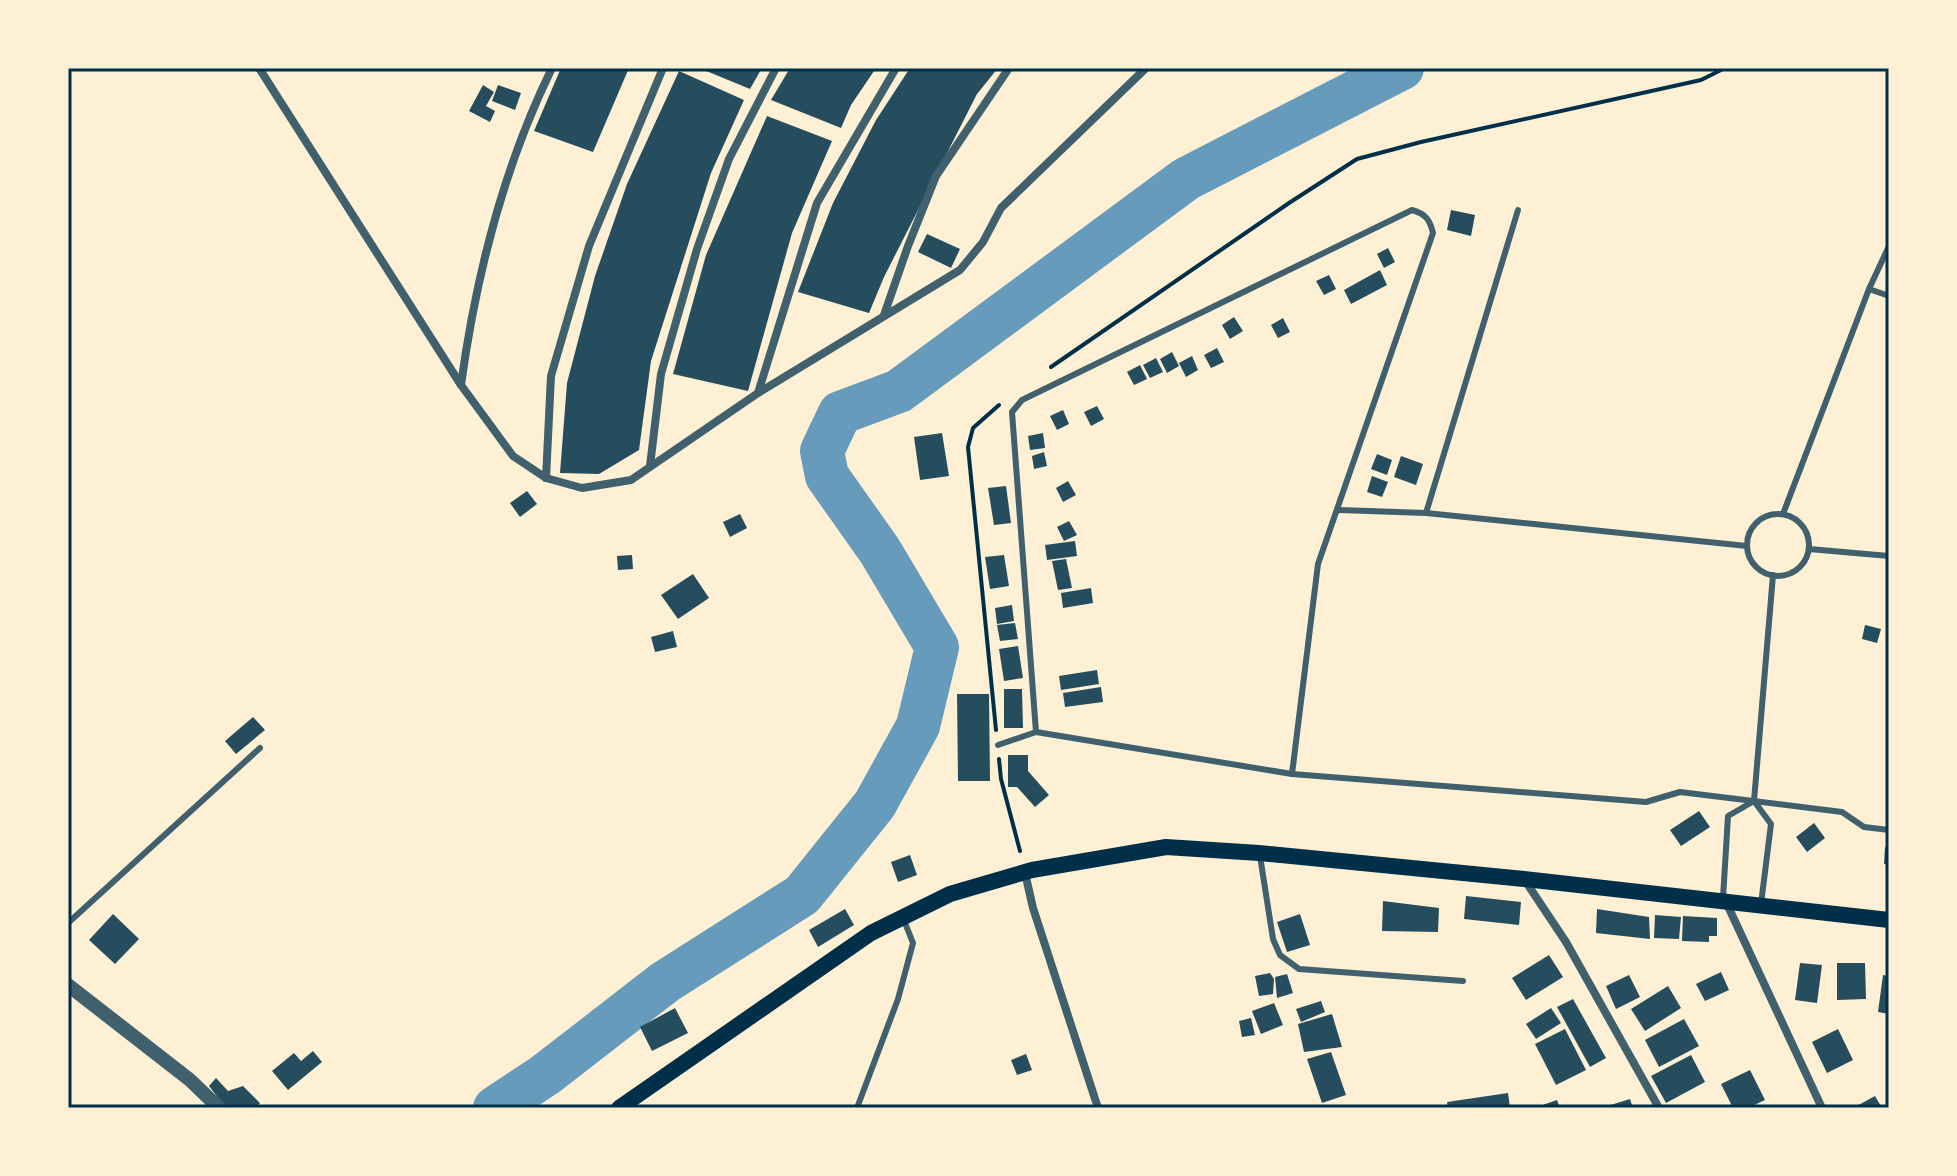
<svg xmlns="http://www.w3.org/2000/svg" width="1957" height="1176" font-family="Bitter,serif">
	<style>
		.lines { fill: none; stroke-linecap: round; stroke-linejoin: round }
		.river { stroke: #669bbc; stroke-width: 44 }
		.building { fill: #264d5e }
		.path { stroke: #003049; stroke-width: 4 }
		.service { stroke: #3f606c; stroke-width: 6 }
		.minor { stroke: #3f606c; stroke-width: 8 }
		.tertiary { stroke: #3f606c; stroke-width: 14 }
		.secondary { stroke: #003049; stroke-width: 16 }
		.neatline { fill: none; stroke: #003049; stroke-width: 3 }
	</style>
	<rect width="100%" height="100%" fill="#fdf0d5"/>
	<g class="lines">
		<polyline class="river" points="495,1108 545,1075 665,982 802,895 875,804 918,726 937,647 880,551 827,476 822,451 840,413 899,391 1186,179 1402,68"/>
	</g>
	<g class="building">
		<polygon points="561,68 629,68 593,152 534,131"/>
		<polygon points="699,68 762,68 750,89"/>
		<polygon points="790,68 876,68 851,105 841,128 771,100"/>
		<polygon points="910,68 998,68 977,94 884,277 869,313 798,292 833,203 876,120"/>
		<polygon points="679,71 744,100 711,173 651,361 639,450 599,474 560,473 567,383 595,276 627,184"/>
		<polygon points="483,85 494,92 486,106 495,111 490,122 469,111"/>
		<polygon points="498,85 521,93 515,110 492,101"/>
		<polygon points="767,116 832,141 792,233 748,391 673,374 706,255"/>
		<polygon points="1451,210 1475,215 1471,236 1447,230"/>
		<polygon points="927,234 960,249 951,268 918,252"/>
		<polygon points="1388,248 1395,262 1384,268 1377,254"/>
		<polygon points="1380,270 1387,285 1351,304 1344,290"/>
		<polygon points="1329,275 1336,289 1324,295 1316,281"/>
		<polygon points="1234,317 1243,331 1230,339 1222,325"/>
		<polygon points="1283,318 1290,332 1278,338 1271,325"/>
		<polygon points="1217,348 1224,362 1211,368 1204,355"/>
		<polygon points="1172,352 1179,366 1167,373 1160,359"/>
		<polygon points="1192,356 1198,370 1186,377 1179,363"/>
		<polygon points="1156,358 1163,372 1150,378 1143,365"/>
		<polygon points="1140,365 1147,379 1134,385 1127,372"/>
		<polygon points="1097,406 1104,419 1091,426 1084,412"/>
		<polygon points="1063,410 1069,424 1057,430 1050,416"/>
		<polygon points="942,433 949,476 920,480 914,437"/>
		<polygon points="1043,433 1045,448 1030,450 1028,436"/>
		<polygon points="1044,452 1047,466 1034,469 1032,456"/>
		<polygon points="1377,454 1392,460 1387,475 1371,469"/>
		<polygon points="1401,456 1423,464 1416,485 1394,477"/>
		<polygon points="1372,476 1388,482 1382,497 1367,492"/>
		<polygon points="1068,481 1076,495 1063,502 1056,488"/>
		<polygon points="1006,486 1011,523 994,525 988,488"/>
		<polygon points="527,491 537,504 520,517 510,503"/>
		<polygon points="740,514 747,528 730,537 723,522"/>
		<polygon points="1069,521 1077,535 1064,541 1057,527"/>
		<polygon points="1075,541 1077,556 1047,560 1045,545"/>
		<polygon points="632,555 633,569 618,570 617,556"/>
		<polygon points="1004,555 1009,586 990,589 985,557"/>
		<polygon points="1066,559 1072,588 1058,590 1052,561"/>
		<polygon points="693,574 709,598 678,619 661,595"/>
		<polygon points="1091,588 1093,603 1063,608 1061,593"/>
		<polygon points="1012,605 1014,621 997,624 995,608"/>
		<polygon points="1015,623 1018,639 1000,641 997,625"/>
		<polygon points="1865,625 1881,629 1877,643 1862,639"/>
		<polygon points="673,631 677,647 655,652 651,637"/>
		<polygon points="1018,646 1023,678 1004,681 999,649"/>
		<polygon points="1097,670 1099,684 1061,690 1059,676"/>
		<polygon points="1101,687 1103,702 1065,707 1063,693"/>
		<polygon points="1004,689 1022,689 1023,728 1004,728"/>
		<polygon points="957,694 989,694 990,781 958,781"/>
		<polygon points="253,717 265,730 236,754 225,741"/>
		<polygon points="1008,755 1028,755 1028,771 1049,795 1035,807 1017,787 1008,787"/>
		<polygon points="1699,811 1710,827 1681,846 1670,830"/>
		<polygon points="1814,823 1825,838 1807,852 1796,837"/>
		<polygon points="1885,847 1889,848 1889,865 1884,864"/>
		<polygon points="910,855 917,875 898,882 891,862"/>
		<polygon points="1466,896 1521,902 1519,925 1464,919"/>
		<polygon points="1383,901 1439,908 1438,932 1382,931"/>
		<polygon points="845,909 854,925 818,947 809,930"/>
		<polygon points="1597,909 1649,917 1650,939 1596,933"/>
		<polygon points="113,914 139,939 115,964 89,940"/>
		<polygon points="1300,914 1310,945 1287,952 1277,922"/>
		<polygon points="1655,915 1681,917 1679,939 1654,938"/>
		<polygon points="1683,916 1717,918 1717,936 1709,936 1709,942 1682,941"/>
		<polygon points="1549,955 1563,977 1526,1000 1512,978"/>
		<polygon points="1800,963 1822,965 1817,1003 1795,1000"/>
		<polygon points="1837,963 1865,963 1866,999 1837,1000"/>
		<polygon points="1721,972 1729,990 1705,1001 1696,984"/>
		<polygon points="1270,973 1274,979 1273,994 1259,996 1255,976"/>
		<polygon points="1287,974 1293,993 1277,998 1275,977"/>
		<polygon points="1629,975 1640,997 1616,1009 1606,986"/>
		<polygon points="1883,975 1889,976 1889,1014 1878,1012"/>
		<polygon points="1668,986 1681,1008 1645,1031 1631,1009"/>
		<polygon points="1573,999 1606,1058 1590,1067 1557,1007"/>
		<polygon points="1321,1001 1325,1012 1301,1022 1296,1009"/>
		<polygon points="1274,1003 1283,1025 1261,1034 1252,1011"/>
		<polygon points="675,1008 688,1033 652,1051 640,1027"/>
		<polygon points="1551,1008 1561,1023 1536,1039 1526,1024"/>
		<polygon points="1332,1014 1342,1047 1304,1052 1298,1024"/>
		<polygon points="1251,1018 1255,1035 1242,1037 1239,1021"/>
		<polygon points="1684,1019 1699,1046 1659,1067 1645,1040"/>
		<polygon points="1565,1029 1586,1070 1556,1085 1535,1044"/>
		<polygon points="1838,1029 1853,1060 1827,1073 1812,1042"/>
		<polygon points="313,1051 322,1062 288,1090 272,1071 294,1053 301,1061"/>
		<polygon points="1331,1052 1346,1095 1322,1103 1307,1059"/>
		<polygon points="1026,1054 1032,1070 1017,1075 1011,1060"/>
		<polygon points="1691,1055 1705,1082 1666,1103 1651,1076"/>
		<polygon points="1750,1070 1765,1100 1748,1108 1733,1108 1721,1084"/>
		<polygon points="216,1078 228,1091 243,1086 260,1103 256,1108 230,1108 222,1103 209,1086"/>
		<polygon points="1508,1093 1510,1108 1448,1108 1447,1102"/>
		<polygon points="1875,1096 1882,1108 1853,1108"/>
		<polygon points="1630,1099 1633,1108 1604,1108 1604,1107"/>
		<polygon points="1557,1100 1560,1108 1534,1108"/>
	</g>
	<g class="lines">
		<g class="path">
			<polyline points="1051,367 1289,203 1357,159 1421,142 1701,80 1725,68"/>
			<polyline points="996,730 968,447 973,428 999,405"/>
			<polyline points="999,759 1001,779 1020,851"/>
		</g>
		<g class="service">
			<polyline points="1869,289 1889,296"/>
			<polyline points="1339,510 1426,513 1747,546"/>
			<polyline points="1426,513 1518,210"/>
			<polyline points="1783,514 1869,289 1889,246"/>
			<circle cx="1778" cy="545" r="31"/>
			<polyline points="1809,549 1889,556"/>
			<path d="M1036,732L1012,412L1022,400L1412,210C1426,214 1430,220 1433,233L1318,564L1292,774"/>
			<polyline points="998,745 1036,732 1292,774 1646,802 1680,792 1842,812 1864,827 1889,830"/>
			<polyline points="1260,856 1273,939 1280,955 1299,969 1463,981"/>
			<polyline points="1723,898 1728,816 1754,801"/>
			<polyline points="1761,904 1771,824 1754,801 1773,575"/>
			<polyline points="68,923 260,748"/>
			<polyline points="857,1108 898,999 913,943 903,918"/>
		</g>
		<g class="minor">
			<polyline points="259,68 461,385 513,456 546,478 582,488 631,480 758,393 960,270 983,242 1001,208 1146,68"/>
			<polyline points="884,315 908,246 936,176 1009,68"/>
			<path d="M461,385C476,275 503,168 552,68"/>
			<polyline points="758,393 817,203 896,68"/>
			<polyline points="650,466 661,374 697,249 729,159 776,68"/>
			<polyline points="546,478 551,376 589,246 663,68"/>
			<polyline points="1025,873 1033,908 1098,1108"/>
			<polyline points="1526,882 1566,942 1659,1108"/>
			<polyline points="1726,902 1822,1108"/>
		</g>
		<polyline class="tertiary" points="68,985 190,1080 219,1108"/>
		<polyline class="secondary" points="619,1108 871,933 950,894 1032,870 1166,847 1259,853 1524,879 1889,920"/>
	</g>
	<rect width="1957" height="1176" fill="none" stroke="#fdf0d5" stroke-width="140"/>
	<rect x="70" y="70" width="1817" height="1036" class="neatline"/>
</svg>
